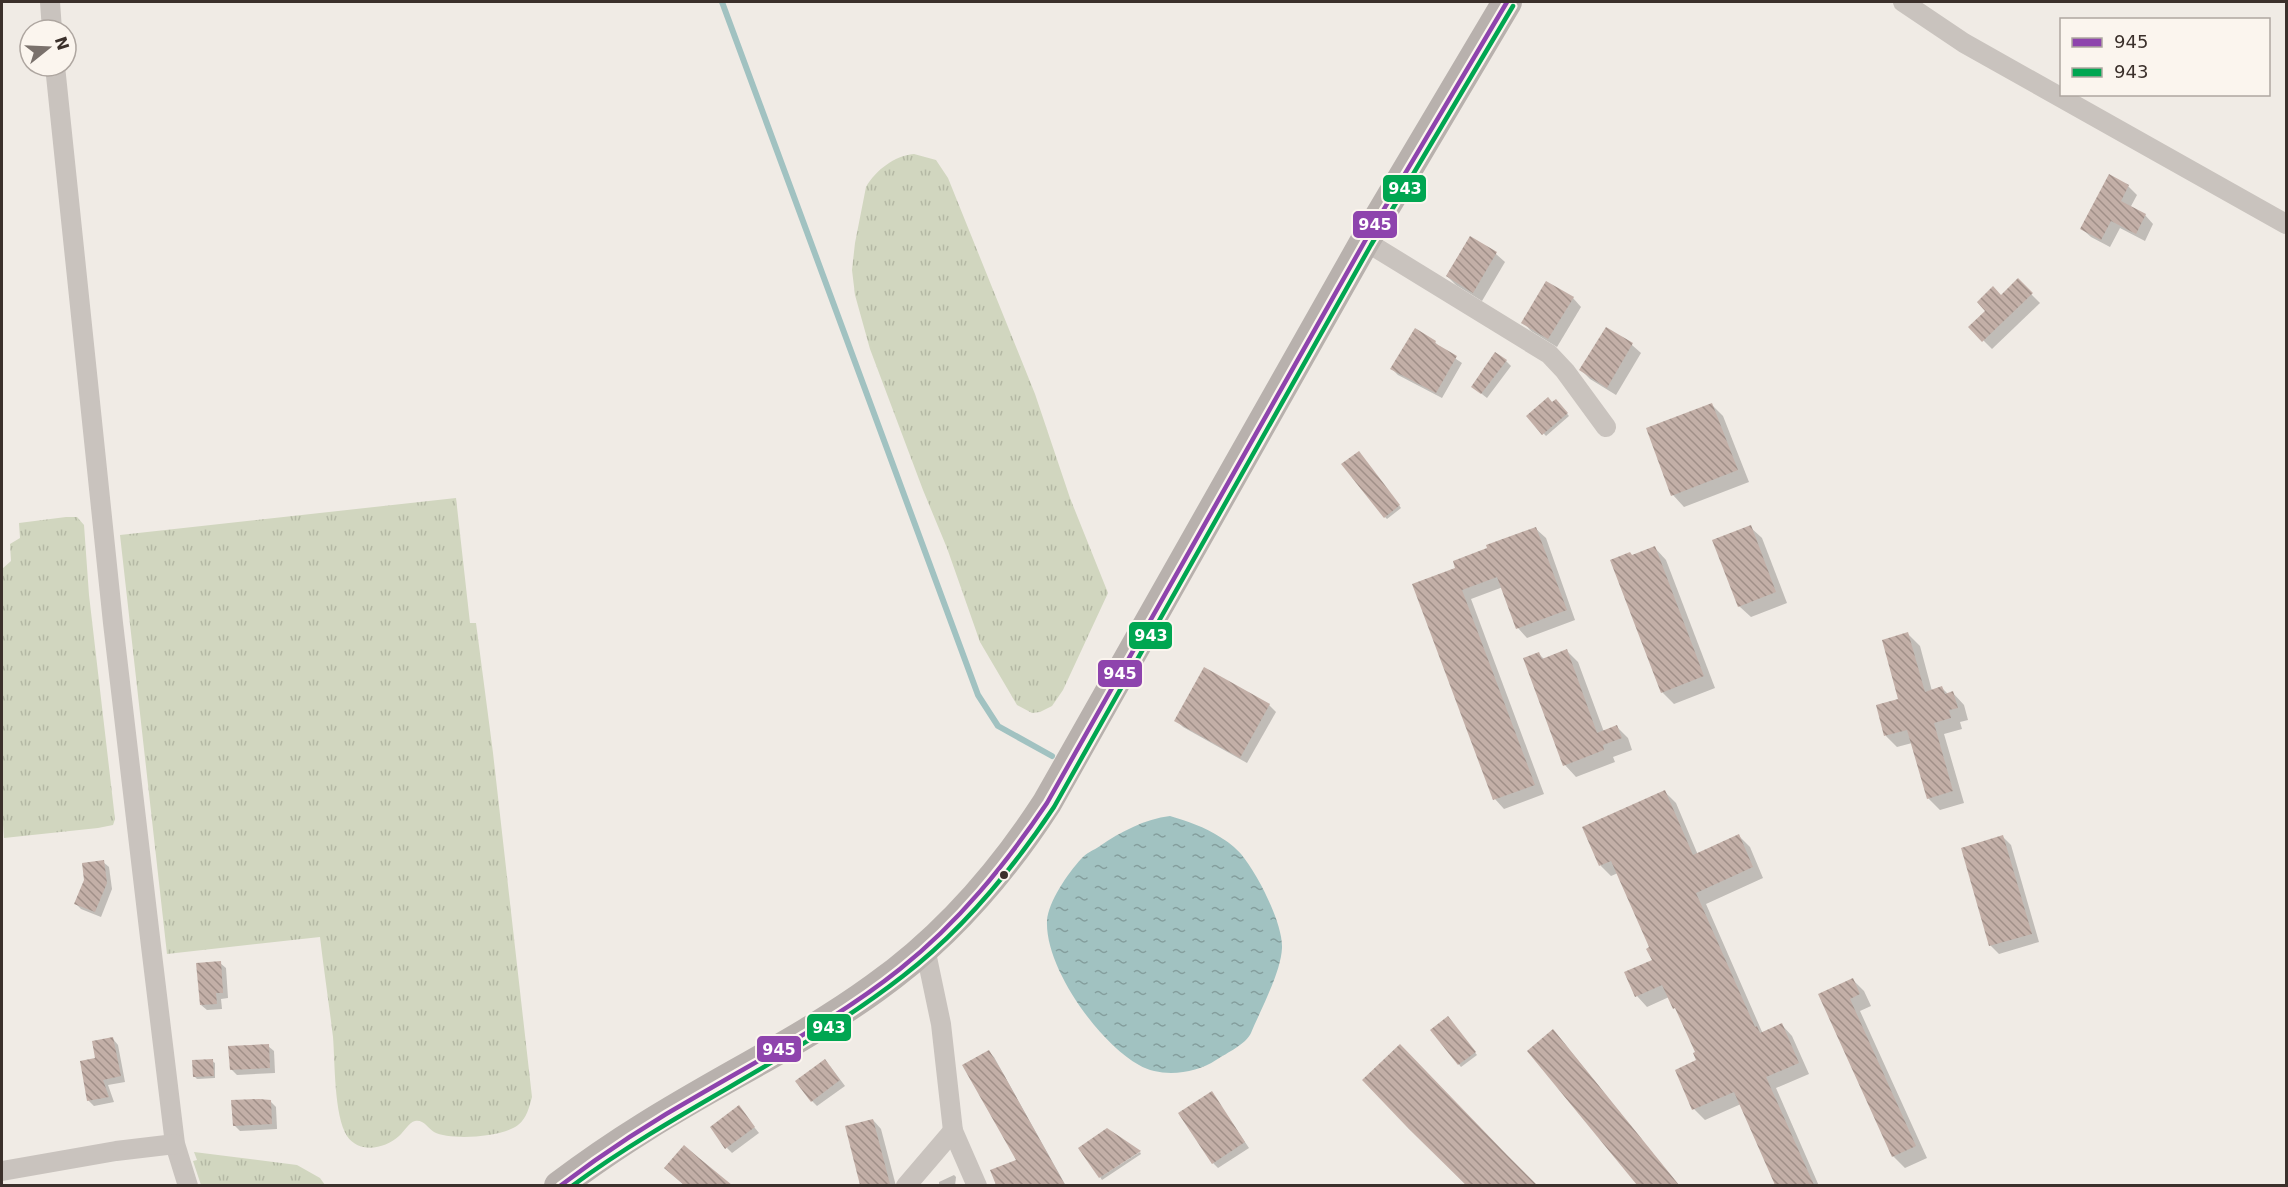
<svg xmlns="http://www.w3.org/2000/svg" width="2288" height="1187" font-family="'DejaVu Sans',sans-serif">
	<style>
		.grass { fill: url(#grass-tufts) }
		.water { fill: url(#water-ripples) }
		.shadow { fill: #0003 }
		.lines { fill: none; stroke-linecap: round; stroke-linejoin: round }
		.stream { stroke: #a1c2c1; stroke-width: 6 }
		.building { fill: url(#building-back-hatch) }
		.minor { stroke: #c9c3be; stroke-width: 20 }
		.primary { stroke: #b8b1ad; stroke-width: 30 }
		.bus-1-casing { stroke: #fbf5ee; stroke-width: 9 }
		.bus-2-casing { stroke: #fbf5ee; stroke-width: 9 }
		.bus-1 { stroke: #8e44ad; stroke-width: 4.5 }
		.bus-2 { stroke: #00a651; stroke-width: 4.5 }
		.bus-dot { fill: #3b302b; stroke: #fbf5ee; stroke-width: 2 }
		.line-badge { stroke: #fbf5ee; stroke-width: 2 }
		.badge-label { font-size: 16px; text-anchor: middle; font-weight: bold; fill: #fff }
	</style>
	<defs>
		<pattern id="grass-tufts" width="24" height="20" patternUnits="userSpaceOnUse" patternTransform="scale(1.5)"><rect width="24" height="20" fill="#d1d6bf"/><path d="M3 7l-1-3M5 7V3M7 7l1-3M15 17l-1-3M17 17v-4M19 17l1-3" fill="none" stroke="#b4b8a4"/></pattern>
		<pattern id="water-ripples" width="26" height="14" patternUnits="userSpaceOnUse" patternTransform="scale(1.5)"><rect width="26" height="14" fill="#a1c2c1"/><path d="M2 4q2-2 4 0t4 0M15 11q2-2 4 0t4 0" fill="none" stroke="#849e9d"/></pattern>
		<pattern id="building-back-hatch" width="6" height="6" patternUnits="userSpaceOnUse" patternTransform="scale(1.5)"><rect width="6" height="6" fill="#c3afa7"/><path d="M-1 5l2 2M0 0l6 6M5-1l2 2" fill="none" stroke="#a08f88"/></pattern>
	</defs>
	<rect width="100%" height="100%" fill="#f0ebe5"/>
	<g class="grass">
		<path d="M914,154L936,160L948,178L1035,394L1070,498L1108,593L1063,690L1052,706L1040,712L1032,713L1017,705L980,642L947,548L923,490L870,349L855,295L852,270L855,243L866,187C876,170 894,156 914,154Z"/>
		<path d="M456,498L470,623H476L493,753L532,1097C529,1107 527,1118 518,1125C503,1137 451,1141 434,1132C428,1128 423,1119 415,1121C409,1122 404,1132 399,1136C385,1149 359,1154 347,1136C334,1116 335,1062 333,1037C329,1004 324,971 320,937L167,954L120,535Z"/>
		<polygon points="66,517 77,517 84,525 89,595 115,819 113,825 98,828 4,838 2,811 2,569 11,561 10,544 20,538 19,523"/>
		<polygon points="194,1152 297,1165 320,1178 325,1185 201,1185 193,1161 197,1160"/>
	</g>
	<path class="water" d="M1170,816C1187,821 1205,827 1220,837C1227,841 1236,848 1241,854C1257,873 1283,923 1282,948C1281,972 1261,1009 1251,1033C1246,1044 1227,1053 1216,1060C1195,1074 1161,1078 1139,1065C1099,1043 1045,968 1047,921C1048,902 1068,873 1081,859C1086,853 1094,850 1100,846C1120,832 1145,819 1170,816Z"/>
	<g class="shadow">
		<polygon points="2128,186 2137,195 2130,208 2145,215 2153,224 2145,241 2120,228 2110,247 2091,237 2082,229"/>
		<polygon points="1470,238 1496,254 1505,262 1482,301 1456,285 1447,276"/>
		<polygon points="2018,281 2040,303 1992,349 1970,327"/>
		<polygon points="1573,298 1581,307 1557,347 1531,331 1523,322"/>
		<polygon points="1606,329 1632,345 1641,353 1616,395 1590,379 1581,370"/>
		<polygon points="1435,342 1441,349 1462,363 1442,398 1398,375 1392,369"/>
		<polygon points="1506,361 1511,366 1487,398 1473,387"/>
		<polygon points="1556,401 1569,416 1546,436 1528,416"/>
		<polygon points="1712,405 1723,416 1749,482 1684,507 1673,495"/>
		<polygon points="1361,455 1401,508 1387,519 1385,517"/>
		<polygon points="1750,527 1762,538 1787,603 1751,617 1739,606"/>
		<polygon points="1536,529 1546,538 1575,620 1527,638 1518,628 1503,587 1471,599 1544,794 1504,809 1495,799 1457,568"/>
		<polygon points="1655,548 1666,560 1715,688 1674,704 1662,692 1633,556"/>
		<polygon points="1908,634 1920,646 1932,691 1942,688 1948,694 1953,693 1964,705 1968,720 1960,722 1962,729 1944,734 1964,803 1940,810 1928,798 1912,743 1897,747 1886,736 1877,706 1900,700"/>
		<polygon points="1567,651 1578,662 1604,732 1616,726 1628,738 1632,750 1613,757 1615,762 1576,777 1565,765 1539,654 1544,659"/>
		<polygon points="1269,705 1276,712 1247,763 1183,727 1176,720"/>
		<polygon points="1665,792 1676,803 1698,855 1739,836 1750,847 1763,878 1706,904 1763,1034 1782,1025 1792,1036 1809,1074 1776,1088 1819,1186 1776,1186 1741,1104 1705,1120 1694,1109 1677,1071 1698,1061 1697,1053 1679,1013 1669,997 1647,1007 1637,996 1654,960 1651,948 1618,873 1611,876 1601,866 1584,827"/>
		<polygon points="2003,837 2011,845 2039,942 1999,954 1991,946 1963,849"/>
		<polygon points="103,862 109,867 112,889 101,917 81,909 76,904"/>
		<polygon points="220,963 226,968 228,998 221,999 222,1009 207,1010 201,1005"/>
		<polygon points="1853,980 1864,991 1871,1006 1860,1011 1927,1158 1905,1168 1893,1156 1820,994"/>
		<polygon points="1450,1020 1477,1055 1461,1067 1432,1030"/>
		<polygon points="113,1039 118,1045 125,1082 108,1085 114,1102 94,1106 88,1100 97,1059"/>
		<polygon points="1564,1043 1679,1186 1639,1186 1529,1051"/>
		<polygon points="268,1046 274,1051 275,1073 237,1075 231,1069"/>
		<polygon points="1400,1046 1536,1186 1467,1186 1364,1080"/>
		<polygon points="989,1052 994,1057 1066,1186 998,1186 992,1171 1018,1160"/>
		<polygon points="212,1061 215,1063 215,1078 197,1079 194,1076"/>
		<polygon points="830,1066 845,1086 817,1106 812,1101"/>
		<polygon points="1212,1093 1249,1148 1218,1168 1213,1163"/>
		<polygon points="270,1101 276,1107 277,1129 240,1131 234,1125"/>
		<polygon points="741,1111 759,1133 732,1153 727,1148"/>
		<polygon points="873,1120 881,1129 896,1186 861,1186 847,1127"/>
		<polygon points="684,1147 730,1186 685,1186 674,1176"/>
		<polygon points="1140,1152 1141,1154 1102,1180 1100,1177"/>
		<polygon points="954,1175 956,1177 955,1186 939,1186 939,1182"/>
	</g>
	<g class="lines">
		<polyline class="stream" points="722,2 978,695 998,726 1052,756"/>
	</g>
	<g class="building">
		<polygon points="2109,174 2129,185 2121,201 2146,214 2136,234 2111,221 2101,240 2080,229"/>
		<polygon points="1470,236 1497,252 1473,293 1446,276"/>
		<polygon points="2018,278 2033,293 1982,342 1968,327 1985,311 1977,302 1993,286 2001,295"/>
		<polygon points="1546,281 1574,297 1548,339 1521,323"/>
		<polygon points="1606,327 1633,343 1607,388 1579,370"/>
		<polygon points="1415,328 1436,341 1435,343 1457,356 1436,393 1390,369"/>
		<polygon points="1495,352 1507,360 1481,394 1471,387"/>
		<polygon points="1548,397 1552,402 1556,399 1568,413 1542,435 1526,416"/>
		<polygon points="1712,403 1738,470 1671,496 1646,428"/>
		<polygon points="1359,451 1400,505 1384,518 1341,464"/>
		<polygon points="1751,525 1776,592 1738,607 1712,540"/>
		<polygon points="1536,527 1567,610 1516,629 1497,577 1462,590 1535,785 1493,800 1412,584 1455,568 1453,561 1487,548 1486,545"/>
		<polygon points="1655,546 1704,676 1661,693 1610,560 1630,552 1632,555"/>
		<polygon points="1908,632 1925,692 1942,686 1945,694 1953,691 1958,708 1949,710 1951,718 1934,723 1953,791 1927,799 1907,730 1884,736 1876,705 1898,699 1882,640"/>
		<polygon points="1567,649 1597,733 1617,725 1622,738 1603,745 1604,750 1563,766 1523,658 1539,652 1542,659"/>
		<polygon points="1204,667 1270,704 1240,758 1174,721"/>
		<polygon points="1665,790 1693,855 1739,834 1753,867 1696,893 1755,1027 1757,1026 1760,1033 1782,1023 1799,1063 1766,1077 1814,1185 1775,1185 1734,1092 1692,1110 1675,1070 1696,1060 1693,1053 1695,1052 1675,1008 1673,1009 1662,985 1635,997 1624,972 1652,960 1646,949 1649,947 1611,861 1599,866 1582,827"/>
		<polygon points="2003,835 2032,934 1989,946 1961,848"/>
		<polygon points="104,860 107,883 95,912 74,904 84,880 82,863"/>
		<polygon points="221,961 223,993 216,993 217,1004 200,1005 196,963"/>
		<polygon points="1853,978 1860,994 1850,999 1916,1146 1892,1157 1818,994"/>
		<polygon points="1448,1016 1476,1052 1458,1065 1430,1030"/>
		<polygon points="1553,1029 1679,1185 1637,1185 1527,1051"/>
		<polygon points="113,1037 121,1076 103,1080 109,1097 87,1101 80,1061 95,1058 92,1041"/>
		<polygon points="269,1044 270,1068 230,1070 228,1046"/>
		<polygon points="1400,1044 1507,1155 1537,1185 1466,1185 1409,1129 1362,1080"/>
		<polygon points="989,1050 1004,1075 1065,1185 996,1185 990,1170 1016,1160 962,1065"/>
		<polygon points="213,1059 214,1076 193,1077 192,1060"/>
		<polygon points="825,1059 840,1080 811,1102 795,1081"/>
		<polygon points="1212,1091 1245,1142 1212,1164 1178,1113"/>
		<polygon points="259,1099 271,1100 272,1124 233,1126 231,1100"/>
		<polygon points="739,1105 755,1127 725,1149 710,1127"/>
		<polygon points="873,1119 890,1184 860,1185 845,1126"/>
		<polygon points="1107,1128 1141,1151 1099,1178 1078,1148"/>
		<polygon points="684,1145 699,1158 732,1185 684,1185 664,1168"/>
	</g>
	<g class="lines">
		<g class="minor">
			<polyline points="50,2 52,30"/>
			<polyline points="1903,2 1964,43 2286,224"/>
			<polyline points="55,66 113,623 151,946 175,1144 188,1186"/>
			<polyline points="1365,241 1549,354 1565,371 1606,427"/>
			<polyline points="925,948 941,1024 953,1131 977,1186"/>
			<polyline points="2,1171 116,1151 175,1144"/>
			<polyline points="906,1186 953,1131"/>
		</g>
		<path class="primary" d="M559,1186C587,1165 616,1145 645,1127C721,1079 802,1041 875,988C944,939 1001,874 1047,803L1365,241L1507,2"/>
		<defs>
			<path id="bus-1" d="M560,1186C606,1151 654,1120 704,1092C771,1053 840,1017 900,969C959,922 1005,865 1047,803L1365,241L1507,2"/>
			<path id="bus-2" d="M572,1186C678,1108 800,1056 903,976C963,930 1012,870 1054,807L1371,245L1513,6"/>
		</defs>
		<use href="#bus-1" class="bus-1-casing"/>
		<use href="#bus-2" class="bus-2-casing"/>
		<use href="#bus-1" class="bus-1"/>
		<use href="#bus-2" class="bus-2"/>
	</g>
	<circle class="bus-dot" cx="1004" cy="875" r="5"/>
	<g class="line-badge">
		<rect x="1382" y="174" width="45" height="29" rx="6" fill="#00a651"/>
		<rect x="1352" y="210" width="46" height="29" rx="6" fill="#8e44ad"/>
		<rect x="1128" y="621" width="45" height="29" rx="6" fill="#00a651"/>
		<rect x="1097" y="659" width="46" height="29" rx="6" fill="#8e44ad"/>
		<rect x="806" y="1013" width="46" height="29" rx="6" fill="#00a651"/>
		<rect x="756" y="1035" width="46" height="28" rx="6" fill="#8e44ad"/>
	</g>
	<g class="badge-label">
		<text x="1405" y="194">943</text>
		<text x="1375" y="230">945</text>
		<text x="1151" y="641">943</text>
		<text x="1120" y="679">945</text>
		<text x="829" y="1033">943</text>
		<text x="779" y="1055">945</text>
	</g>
	<rect width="2288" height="1187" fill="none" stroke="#3b302b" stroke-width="6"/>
	<rect x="2060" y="18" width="210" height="78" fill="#fbf5ee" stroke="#aea6a0" stroke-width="1.5"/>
	<rect x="2072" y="38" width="30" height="9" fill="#8e44ad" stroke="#aea6a0" stroke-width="1.5"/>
	<text x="2114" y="48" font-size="18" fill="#3b302b">945</text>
	<rect x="2072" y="68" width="30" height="9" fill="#00a651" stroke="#aea6a0" stroke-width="1.5"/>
	<text x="2114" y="78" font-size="18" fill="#3b302b">943</text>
	<g transform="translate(48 48) rotate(72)"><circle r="28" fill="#fbf5ee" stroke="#aea6a0" stroke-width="1.5"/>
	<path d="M0-4.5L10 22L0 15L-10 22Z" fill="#7a716c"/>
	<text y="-9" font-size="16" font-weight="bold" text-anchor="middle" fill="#3b302b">N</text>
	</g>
</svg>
